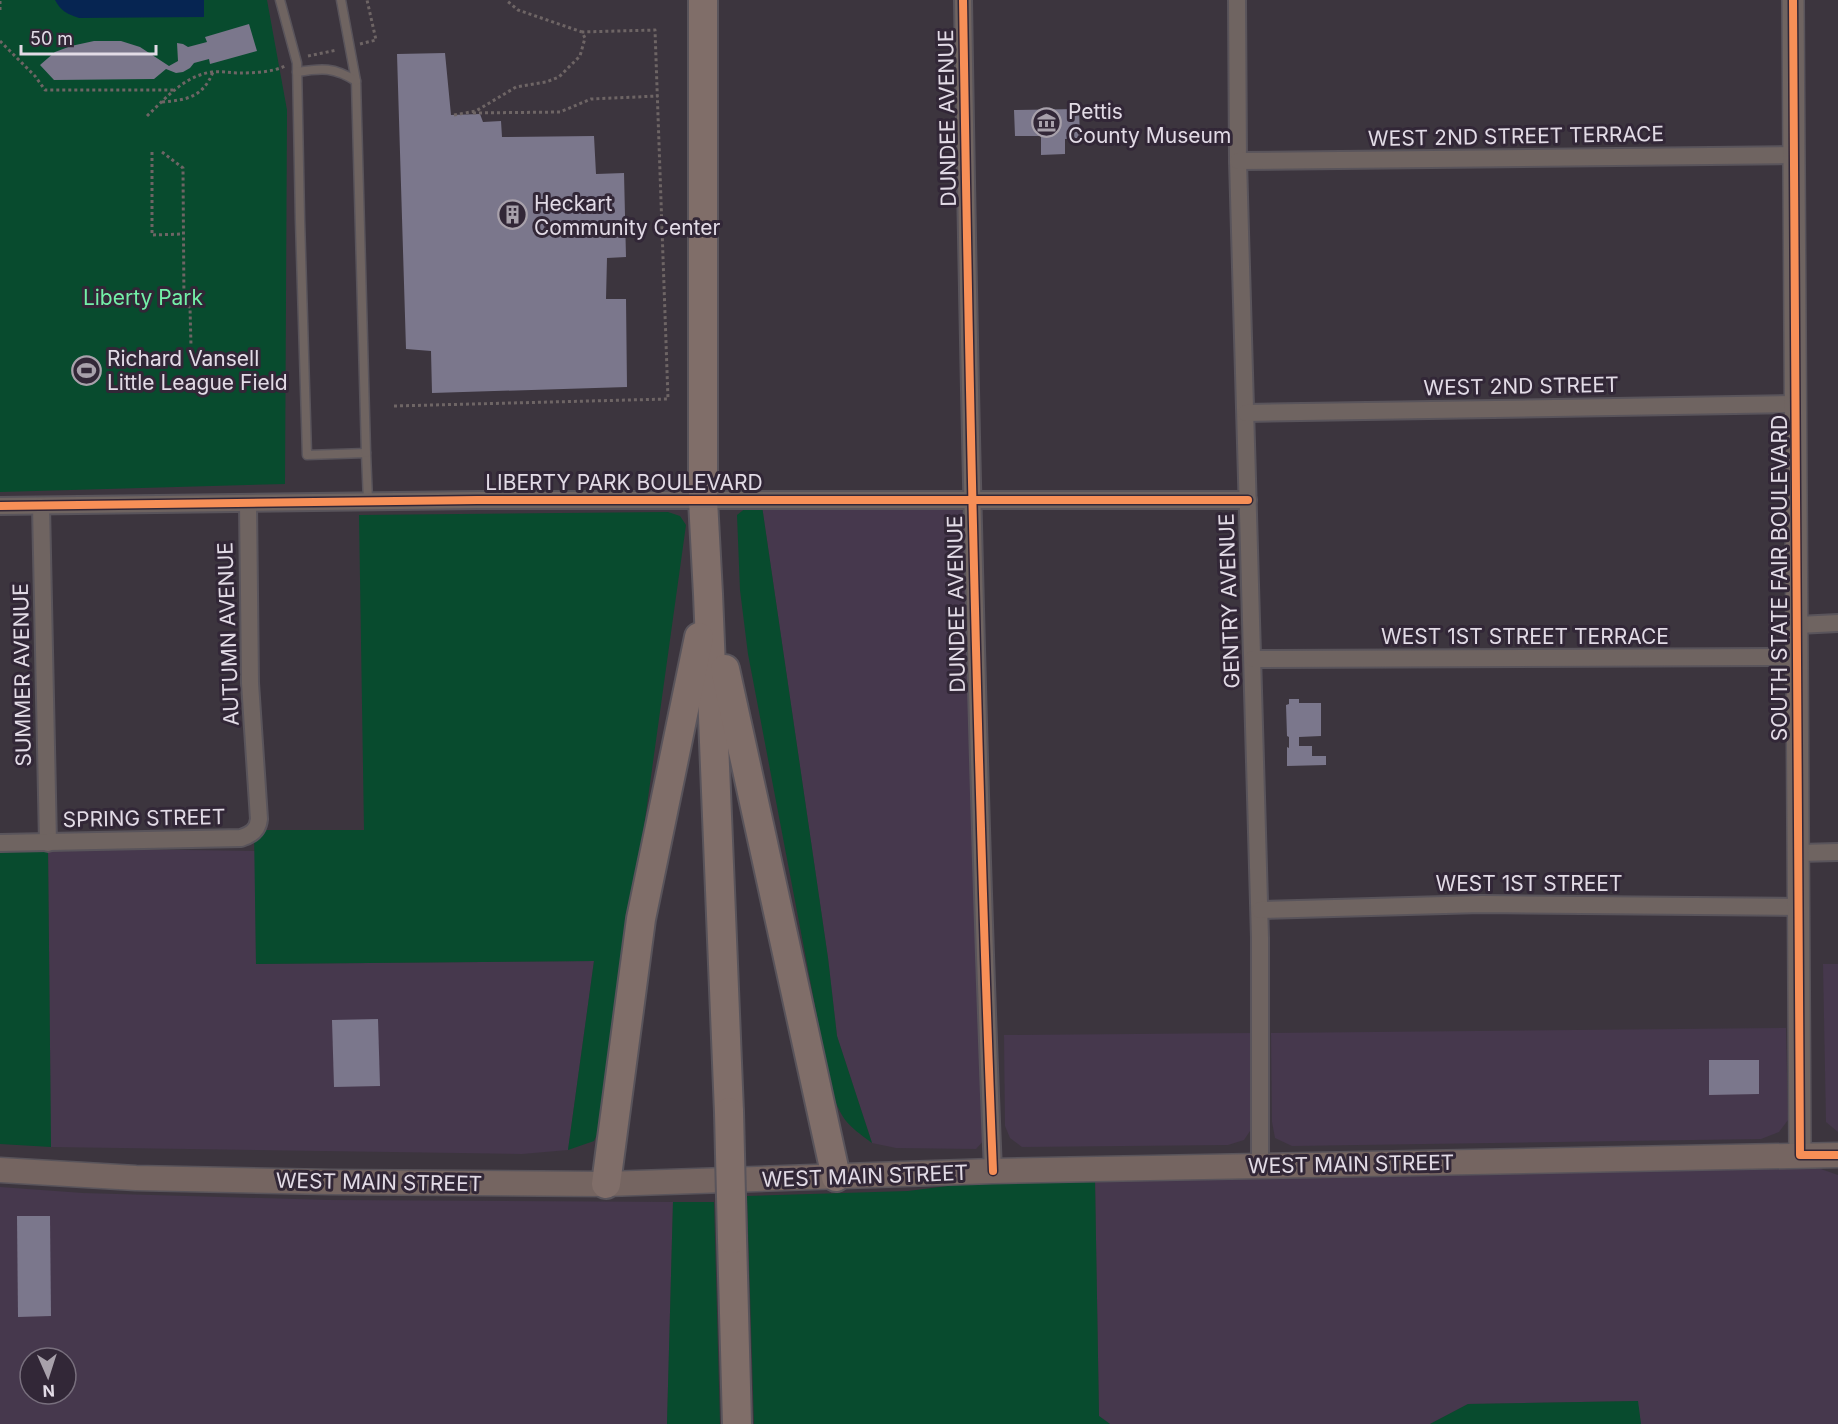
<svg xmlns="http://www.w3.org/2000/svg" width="1838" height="1424" font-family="Inter,sans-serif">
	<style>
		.built { fill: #46384d; fill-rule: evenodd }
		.green { fill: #084b2e }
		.water { fill: #062552 }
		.building { fill: #7b778c }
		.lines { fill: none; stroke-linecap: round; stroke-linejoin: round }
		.service-casing { stroke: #59545b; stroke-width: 11 }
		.minor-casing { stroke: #59545b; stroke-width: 20 }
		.tertiary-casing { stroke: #59545b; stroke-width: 24 }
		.secondary-casing { stroke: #59545b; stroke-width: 27 }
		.trunk-casing { stroke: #59545b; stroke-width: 32 }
		.path { stroke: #6e6565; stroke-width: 3; stroke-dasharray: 3 3; stroke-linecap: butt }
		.service { stroke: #6f6461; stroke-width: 8 }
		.minor { stroke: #6f6461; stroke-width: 16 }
		.tertiary { stroke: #6f6461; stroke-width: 21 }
		.secondary { stroke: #756561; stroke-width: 24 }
		.trunk { stroke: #806e69; stroke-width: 28 }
		.trunk-bridge-casing { stroke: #59545b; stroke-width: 32; stroke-linecap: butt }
		.trunk-bridge { stroke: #806e69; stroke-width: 28 }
		.cycleway-casing { stroke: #322737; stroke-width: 11 }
		.cycleway { stroke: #f78f57; stroke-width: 8 }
		.labels { text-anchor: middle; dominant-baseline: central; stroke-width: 6; stroke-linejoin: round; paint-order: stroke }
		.poi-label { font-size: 21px; fill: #e2dbe6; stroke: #322737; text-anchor: start }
		.street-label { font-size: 21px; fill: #e2dbe6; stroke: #322737 }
		.park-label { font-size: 21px; fill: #73f0a8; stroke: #322737 }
	</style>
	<rect width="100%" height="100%" fill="#3c353e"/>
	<g class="built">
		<polygon points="762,506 959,507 970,520 985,1139 976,1149 896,1148 872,1143 837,1036 828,958"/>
		<polygon points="48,848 255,851 256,964 594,961 568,1150 522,1154 51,1147"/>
		<polygon points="1823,964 1838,964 1838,1132 1826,1122"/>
		<polygon points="1786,1028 1788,1120 1779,1132 1761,1139 1292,1146 1275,1138 1272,1122 1271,1033"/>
		<polygon points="1252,1033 1252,1128 1244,1140 1228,1145 1022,1147 1010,1138 1005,1126 1004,1035"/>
		<polygon points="1781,1164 1818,1168 1838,1175 1838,1424 1641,1424 1637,1401 1468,1404 1430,1424 1110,1424 1099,1416 1095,1180"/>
		<path d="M0,1187L83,1193L330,1200L673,1202L667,1424H0ZM30,1358H66V1394H30Z"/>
	</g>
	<g class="green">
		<polygon points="0,0 267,0 287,110 285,484 0,492"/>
		<path d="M762,506L828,958L837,1036L872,1143C846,1124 842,1120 831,1090L748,654L740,590L737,515L747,507Z"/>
		<polygon points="668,512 680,516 686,525 603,1121 594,1141 568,1150 594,961 256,964 254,830 364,830 359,515"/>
		<polygon points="0,848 48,848 51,1147 0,1144"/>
		<polygon points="1095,1180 1099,1416 1110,1424 754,1424 747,1196 908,1191 971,1183"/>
		<polygon points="673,1202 714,1202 720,1424 667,1424"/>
		<polygon points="1638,1401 1641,1424 1430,1424 1468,1404"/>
	</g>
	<path class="water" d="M55,0H204V17L79,18C67,14 61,11 55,0Z"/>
	<g class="building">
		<polygon points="249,24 257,51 210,64 209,59 194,63 190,68 183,72 176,73 166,69 154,79 54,80 40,65 55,52 71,46 94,41 121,41 140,47 169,66 178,61 177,43 183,44 188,47 207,42 205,37"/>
		<polygon points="445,53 451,115 480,114 483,122 501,121 502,137 594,136 596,174 624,173 626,257 607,258 606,299 626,299 627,387 432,393 431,351 406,349 397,54"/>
		<polygon points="1079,109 1080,138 1065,139 1065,154 1041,155 1041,136 1015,136 1014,110"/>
		<polygon points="1289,699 1299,699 1299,703 1321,703 1321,736 1299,737 1299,746 1312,746 1312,756 1326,756 1326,765 1287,766 1287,747 1289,748 1289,737 1287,736 1286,705 1289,704"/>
		<polygon points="378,1019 380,1086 334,1087 332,1020"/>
		<polygon points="1709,1060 1759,1060 1759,1094 1709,1095"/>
		<polygon points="17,1216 50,1216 51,1316 18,1317"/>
	</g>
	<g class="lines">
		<defs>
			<g id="service">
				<polyline points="280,0 297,63 300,220 307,455 366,453 368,501"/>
				<polyline points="341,0 356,81 366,453"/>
				<path d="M297,72C322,68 334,67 356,81"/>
			</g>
			<g id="minor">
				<path d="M963,0C969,391 977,781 993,1171"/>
				<polyline points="1237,0 1238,161 1260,938 1260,1166"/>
				<polyline points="1238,161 1795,155"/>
				<polyline points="1246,413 1796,404"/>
				<polyline points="0,506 477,500 1248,500"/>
				<polyline points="41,506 48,843"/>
				<polyline points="1798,625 1838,623"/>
				<polyline points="1253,659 1798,657"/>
				<path d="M0,843L241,838C251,835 258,830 259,819L250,683L248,503"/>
				<polyline points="1799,853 1838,852"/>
				<polyline points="1260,910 1482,904 1799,907"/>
			</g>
			<polyline id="tertiary" points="1793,0 1800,1155"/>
			<polyline id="secondary" points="0,1170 136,1178 331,1182 606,1184 993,1171 1838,1155"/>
			<g id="trunk">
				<polyline points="703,0 703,500 708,594 729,1112"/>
				<polyline points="725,669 836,1177"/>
				<polyline points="606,1184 641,919 699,637"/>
				<polyline points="732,1239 737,1424"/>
			</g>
		</defs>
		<use href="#service" class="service-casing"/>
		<use href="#minor" class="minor-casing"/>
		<use href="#tertiary" class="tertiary-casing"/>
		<use href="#secondary" class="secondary-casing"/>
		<use href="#trunk" class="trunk-casing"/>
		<g class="path">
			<polyline points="0,10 0,0"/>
			<polyline points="0,41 35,76 45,90 174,90"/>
			<polyline points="360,44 376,40 367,0"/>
			<polyline points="308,56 337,50"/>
			<path d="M162,102C187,100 203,97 213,72"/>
			<polyline points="473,113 560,112 591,99 658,96"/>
			<polyline points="454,115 476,111 516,87 546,82 559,77 580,56 585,38 582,32 518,10 506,0"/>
			<path d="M147,116C166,98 184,76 212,72C221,71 230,73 240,73C254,73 273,72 285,66"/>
			<polyline points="152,152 152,235 183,234"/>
			<polyline points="162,152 183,168 184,306 190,307 191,346"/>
			<polyline points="394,406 668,399 655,30 582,32"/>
		</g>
		<use href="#service" class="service"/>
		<use href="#minor" class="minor"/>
		<use href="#tertiary" class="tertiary"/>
		<use href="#secondary" class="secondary"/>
		<use href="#trunk" class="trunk"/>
		<defs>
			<polyline id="trunk-bridge" points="729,1112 732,1239"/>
		</defs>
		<use href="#trunk-bridge" class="trunk-bridge-casing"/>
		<use href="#trunk-bridge" class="trunk-bridge"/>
		<defs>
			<g id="cycleway">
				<path d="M963,0C969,391 977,781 993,1171"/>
				<polyline points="1793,0 1800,1155 1838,1155"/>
				<polyline points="0,506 477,500 1248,500"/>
			</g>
		</defs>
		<use href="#cycleway" class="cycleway-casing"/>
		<use href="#cycleway" class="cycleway"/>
	</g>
	<defs>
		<symbol id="museum-ring" viewBox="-11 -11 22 22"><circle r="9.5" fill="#322737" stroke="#a8a1ab" stroke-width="1.5"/><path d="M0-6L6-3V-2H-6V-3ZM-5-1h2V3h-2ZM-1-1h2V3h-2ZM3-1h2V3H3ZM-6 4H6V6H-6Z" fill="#a8a1ab"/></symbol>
		<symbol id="building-ring" viewBox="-11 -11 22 22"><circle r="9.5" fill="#322737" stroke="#a8a1ab" stroke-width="1.5"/><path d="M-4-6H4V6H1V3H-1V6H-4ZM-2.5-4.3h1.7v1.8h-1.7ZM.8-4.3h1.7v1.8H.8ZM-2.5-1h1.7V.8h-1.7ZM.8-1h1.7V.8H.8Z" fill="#a8a1ab"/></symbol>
		<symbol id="stadium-ring" viewBox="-11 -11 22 22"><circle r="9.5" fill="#322737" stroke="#a8a1ab" stroke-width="1.5"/><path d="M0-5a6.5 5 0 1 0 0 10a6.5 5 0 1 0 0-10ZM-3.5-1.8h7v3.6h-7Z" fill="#a8a1ab"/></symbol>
	</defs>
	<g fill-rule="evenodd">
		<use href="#museum-ring" x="1030" y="106" width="33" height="33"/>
		<use href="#building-ring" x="496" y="198" width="33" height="33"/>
		<use href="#stadium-ring" x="70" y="354" width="33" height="33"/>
	</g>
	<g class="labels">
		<g class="poi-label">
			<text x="1068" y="111">Pettis<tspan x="1068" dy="24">County Museum</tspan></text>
			<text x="534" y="203">Heckart<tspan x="534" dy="24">Community Center</tspan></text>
			<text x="107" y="358">Richard Vansell<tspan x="107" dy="24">Little League Field</tspan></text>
		</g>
		<g class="street-label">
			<text transform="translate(947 118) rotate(-91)">DUNDEE AVENUE</text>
			<text transform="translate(1516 136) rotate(-1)">WEST 2ND STREET TERRACE</text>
			<text transform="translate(1521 386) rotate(-1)">WEST 2ND STREET</text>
			<text x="624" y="482">LIBERTY PARK BOULEVARD</text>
			<text transform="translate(1779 578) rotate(-90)">SOUTH STATE FAIR BOULEVARD</text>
			<text transform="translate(1229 601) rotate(-92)">GENTRY AVENUE</text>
			<text transform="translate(956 604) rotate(-91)">DUNDEE AVENUE</text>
			<text transform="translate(228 634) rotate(-92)">AUTUMN AVENUE</text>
			<text x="1525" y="636">WEST 1ST STREET TERRACE</text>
			<text transform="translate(22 675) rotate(-91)">SUMMER AVENUE</text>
			<text transform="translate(144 818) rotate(-1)">SPRING STREET</text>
			<text x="1529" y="883">WEST 1ST STREET</text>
			<text transform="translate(1351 1164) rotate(-1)">WEST MAIN STREET</text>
			<text transform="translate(865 1176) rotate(-2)">WEST MAIN STREET</text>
			<text transform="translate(379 1182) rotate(1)">WEST MAIN STREET</text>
		</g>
		<g class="park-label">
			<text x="143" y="297">Liberty Park</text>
		</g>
	</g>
	<g transform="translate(48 1376) rotate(177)"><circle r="28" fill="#322737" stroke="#786f7d" stroke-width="1.5"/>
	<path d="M0-4.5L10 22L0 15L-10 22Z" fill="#a8a1ab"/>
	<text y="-9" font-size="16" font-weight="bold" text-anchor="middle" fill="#e2dbe6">N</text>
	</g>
	<path d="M21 45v9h135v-9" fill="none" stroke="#e2dbe6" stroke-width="3"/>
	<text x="30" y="45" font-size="18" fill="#e2dbe6" stroke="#322737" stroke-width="4.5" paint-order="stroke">50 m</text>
</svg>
